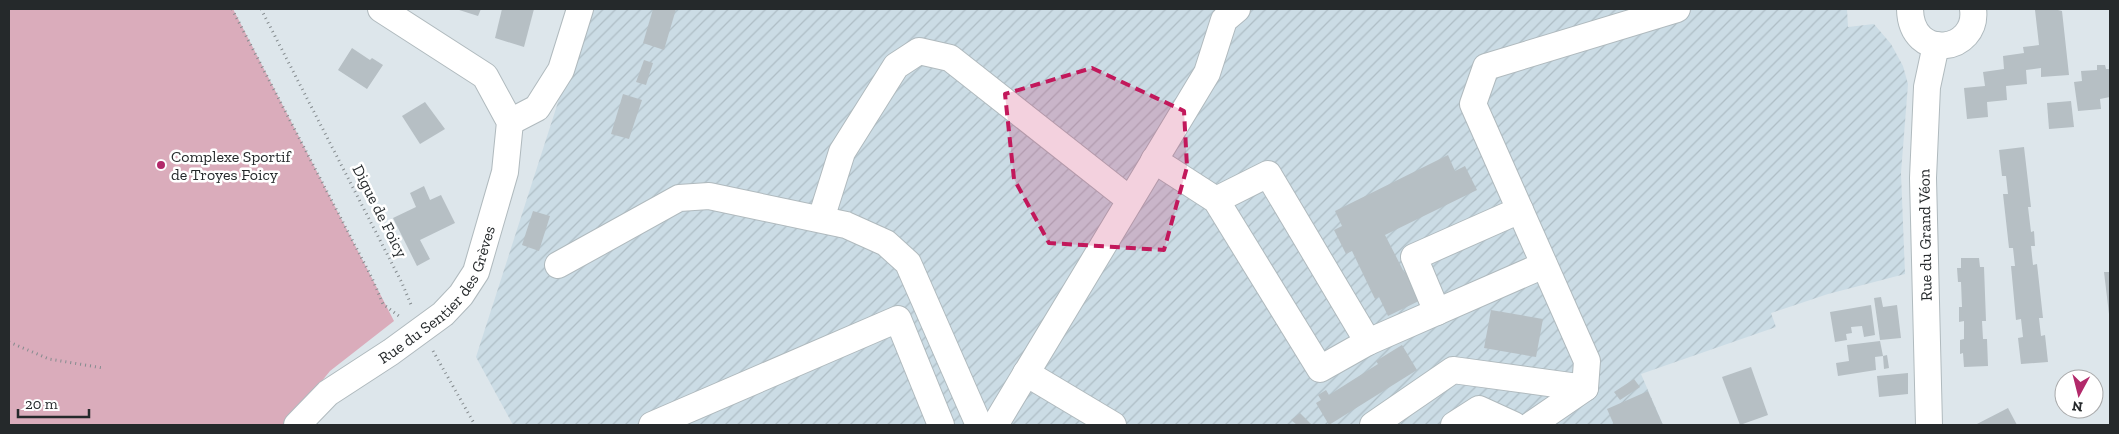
<svg xmlns="http://www.w3.org/2000/svg" width="2119" height="434" font-family="'Zilla Slab',serif">
	<style>
		.industrial { fill: url(#industrial-furrows) }
		.pitch { fill: #daacbb }
		.building { fill: #b6bfc4 }
		.lines { fill: none; stroke-linecap: round; stroke-linejoin: round }
		.minor-casing { stroke: #b0babe; stroke-width: 28 }
		.path { stroke: #848b8e; stroke-width: 3; stroke-dasharray: 1 4; stroke-linecap: butt }
		.minor { stroke: #fff; stroke-width: 26 }
		.marked { fill: #c2185b; fill-opacity: 0.2; stroke: #c2185b; stroke-width: 4; stroke-dasharray: 10 6; stroke-linejoin: round }
		.poi-dot { fill: #b2296a; stroke: #fff; stroke-width: 2 }
		.labels { text-anchor: middle; dominant-baseline: central; stroke-width: 5; stroke-linejoin: round; paint-order: stroke }
		.poi-label { font-size: 16px; fill: #25292b; stroke: #fff; text-anchor: start }
		.street-label { font-size: 16px; fill: #25292b; stroke: #fff }
	</style>
	<defs>
		<pattern id="industrial-furrows" width="10" height="10" patternUnits="userSpaceOnUse" patternTransform="scale(1.25)"><rect width="10" height="10" fill="#cbdce5"/><path d="M-1 1l2-2M0 10L10 0M9 11l2-2" fill="none" stroke="#aebdc5"/></pattern>
	</defs>
	<rect width="100%" height="100%" fill="#dde6eb"/>
	<polygon class="industrial" points="588,9 1847,9 1848,27 1874,24 1891,44 1903,66 1908,84 1901,173 1905,274 1828,294 1771,313 1776,327 1641,374 1663,425 513,425 476,357"/>
	<polygon class="pitch" points="9,9 233,9 394,321 330,371 286,425 9,425"/>
	<g class="building">
		<polygon points="456,9 481,9 478,16"/>
		<polygon points="502,9 534,9 524,47 495,38"/>
		<polygon points="653,9 676,9 664,50 643,43"/>
		<polygon points="2054,9 2062,11 2069,75 2041,77 2041,68 2026,70 2027,84 2006,86 2007,100 1987,102 1988,117 1967,119 1964,88 1985,86 1983,72 2004,69 2003,56 2024,53 2023,47 2039,45 2035,10"/>
		<polygon points="352,48 370,60 372,58 383,65 367,89 338,70"/>
		<polygon points="644,60 653,63 646,85 636,82"/>
		<polygon points="2097,65 2105,65 2106,69 2110,69 2110,97 2100,99 2101,109 2078,111 2074,82 2082,81 2081,71 2097,70"/>
		<polygon points="623,94 642,100 629,139 611,134"/>
		<polygon points="2071,101 2074,127 2049,129 2047,103"/>
		<polygon points="425,102 445,129 420,144 402,116"/>
		<polygon points="2024,147 2031,207 2028,207 2031,232 2034,231 2035,246 2031,246 2033,265 2037,264 2043,318 2039,318 2041,336 2045,335 2048,362 2021,364 2018,338 2023,337 2021,319 2016,320 2011,266 2015,266 2013,248 2009,248 2003,194 2008,194 2006,176 2002,176 1999,150"/>
		<polygon points="1448,155 1455,171 1465,166 1477,190 1385,235 1404,272 1410,269 1425,298 1388,316 1379,297 1375,299 1352,251 1346,254 1334,230 1342,226 1335,211"/>
		<polygon points="424,186 430,200 441,195 455,223 420,240 430,259 417,266 393,218 416,207 410,193"/>
		<polygon points="533,211 550,216 539,251 522,245"/>
		<polygon points="1961,258 1979,258 1980,267 1984,267 1986,321 1982,321 1983,339 1987,339 1988,366 1964,367 1963,353 1960,354 1960,340 1964,339 1964,321 1959,322 1959,307 1962,307 1961,282 1958,282 1957,268 1961,268"/>
		<polygon points="2104,272 2110,272 2110,314 2109,314"/>
		<polygon points="1881,297 1883,307 1897,305 1901,338 1880,340 1874,298"/>
		<polygon points="1871,305 1875,335 1864,337 1862,326 1851,327 1852,333 1846,334 1847,340 1835,342 1830,312"/>
		<polygon points="1491,310 1543,319 1536,357 1484,348"/>
		<polygon points="1880,341 1883,356 1887,355 1889,368 1884,369 1883,356 1875,357 1876,370 1838,376 1836,363 1849,361 1847,345"/>
		<polygon points="1402,345 1417,370 1329,425 1316,403 1321,400 1318,395 1326,390 1329,395 1378,364 1376,361"/>
		<polygon points="1751,367 1768,415 1740,425 1722,377"/>
		<polygon points="1908,373 1908,394 1879,397 1877,376"/>
		<polygon points="1634,379 1640,387 1620,400 1614,392"/>
		<polygon points="1648,391 1663,425 1614,425 1607,409"/>
		<polygon points="2008,408 2017,425 1975,425"/>
		<polygon points="1300,413 1312,425 1297,425 1291,420"/>
	</g>
	<g class="lines">
		<defs>
			<g id="minor">
				<path d="M1910,9C1911,63 1979,52 1973,9"/>
				<polyline points="510,122 537,108 561,70 580,9"/>
				<polyline points="1154,160 1216,200 1320,369 1368,342 1544,265"/>
				<polyline points="1216,200 1268,174 1368,342"/>
				<polyline points="821,219 842,152 896,66 919,51 950,58 1130,200"/>
				<polyline points="558,265 679,198 709,196 846,225 886,243 908,263 979,425"/>
				<polyline points="1437,312 1414,257 1520,210"/>
				<polyline points="1026,373 1113,425"/>
				<path id="s1" d="M297,425L328,393L391,352L443,314L461,295L476,272L505,172L510,122L485,76L381,9"/>
				<polyline points="652,425 898,319 941,425"/>
				<polyline points="995,425 1207,73 1224,20 1237,9"/>
				<polyline points="1373,425 1453,370 1585,388"/>
				<polyline points="1454,425 1479,409 1514,425"/>
				<polyline points="1531,425 1585,388 1587,361 1473,104 1486,67 1677,9"/>
				<polyline points="1929,425 1923,178 1927,87 1936,45"/>
			</g>
		</defs>
		<use href="#minor" class="minor-casing"/>
		<g class="path">
			<polyline points="232,9 372,278 383,304 399,316"/>
			<polyline points="261,9 402,283 412,307"/>
			<polyline points="9,342 49,359 103,368"/>
			<polyline points="433,351 475,425"/>
		</g>
		<use href="#minor" class="minor"/>
	</g>
	<path class="marked" d="M1092,68L1184,111L1187,167L1164,250L1049,243L1014,179L1005,94Z"/>
	<circle class="poi-dot" cx="161" cy="165" r="5"/>
	<g class="labels">
		<g class="poi-label">
			<text x="171" y="156">Complexe Sportif<tspan x="171" dy="18">de Troyes Foicy</tspan></text>
		</g>
		<g class="street-label">
			<text transform="translate(380 211) rotate(63)">Digue de Foicy</text>
			<text transform="translate(1925 235) rotate(-91)">Rue du Grand Véon</text>
			<text stroke="none"><textPath href="#s1" startOffset="196">Rue du Sentier des Grèves</textPath></text>
		</g>
	</g>
	<rect width="2119" height="434" fill="none" stroke="#25292b" stroke-width="20"/>
	<g transform="translate(2079 394) rotate(187)"><circle r="24" fill="#ffffff" stroke="#a8a9aa"/>
	<path d="M0-4L9 19L0 12L-9 19Z" fill="#b2296a"/>
	<text y="-8" font-size="14" font-weight="bold" text-anchor="middle" fill="#25292b">N</text>
	</g>
	<path d="M18 409v8h71v-8" fill="none" stroke="#25292b" stroke-width="2.5"/>
	<text x="25" y="409" font-size="15" fill="#25292b" stroke="#ffffff" stroke-width="4" paint-order="stroke">20 m</text>
</svg>
